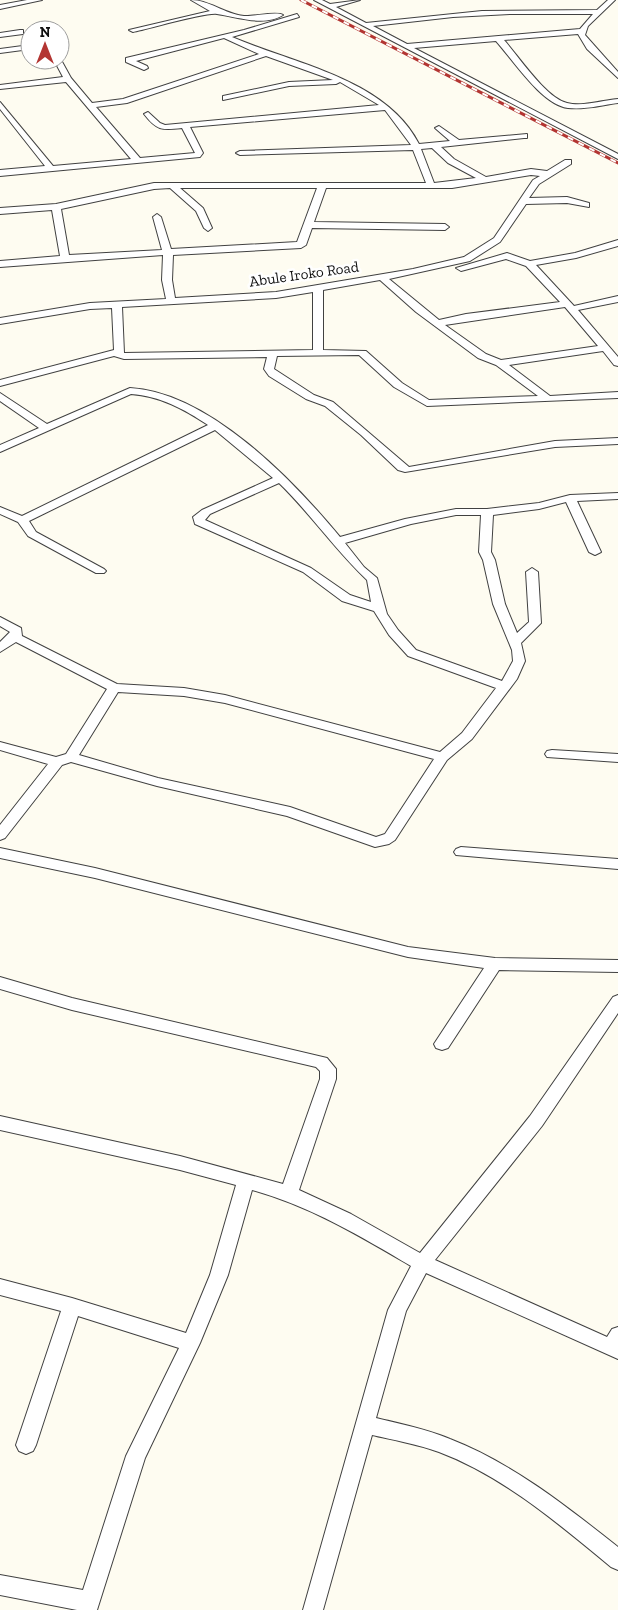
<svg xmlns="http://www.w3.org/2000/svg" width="618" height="1610" font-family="'Zilla Slab',serif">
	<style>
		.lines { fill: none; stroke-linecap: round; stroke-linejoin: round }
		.minor-casing { stroke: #414141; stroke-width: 2 }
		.minor { fill: #fff; fill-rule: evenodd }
		.rail-casing { stroke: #b33532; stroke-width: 3 }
		.rail { stroke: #fff; stroke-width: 2; stroke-dasharray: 6; stroke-linecap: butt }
		.labels { text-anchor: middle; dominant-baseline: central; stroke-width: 5; stroke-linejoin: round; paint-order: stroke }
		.far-street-label { font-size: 15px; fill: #0e0e0e; stroke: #fff }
	</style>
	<rect width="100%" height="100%" fill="#fefcf1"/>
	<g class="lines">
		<defs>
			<g id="minor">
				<polygon points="27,0 42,0 0,9 0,5"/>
				<path d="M191,0C209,0 225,14 244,16C253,17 276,11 283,15C264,27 238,17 217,14C205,12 149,29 133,32L129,30L210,11Z"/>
				<path d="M314,0H322L330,4L360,0L336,7L366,23L482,11L597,10L608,0H615L588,26L585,35L618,72V78L587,49L578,34L504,40C519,57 546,98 567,103C583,107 603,100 618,99V103C602,105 585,110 568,108C542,105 513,60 496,41L414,48L618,154V159ZM510,14H593L580,29L407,44L373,26L453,17Z"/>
				<path d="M297,14L299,17L232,37C295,64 386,79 419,144L450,141L435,128L439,126L459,140L527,134V138H524L441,147L454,159L486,177L531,169L547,171L565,160H571V164L539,184L529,198L567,197L589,203V207L567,203L526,204L500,242L470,261L389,279L439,320L466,314L560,302L526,266L506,259L461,271L456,268L507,253L530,261L575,253L618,240V246L576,258L536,265L574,306L618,296V302L578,310L618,357V366L614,365L603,351L509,365L550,396L618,392V398L427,406L394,387L359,355L277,356L274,369L314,395L333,402L409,467L555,441L618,438V444L555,447L405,472L398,470L361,435L325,406L306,399L269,376L264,369L267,357L124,359L114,356L0,386V380L114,350L112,308L90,309L0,324V318L90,303L166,299L162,280L163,255L0,267V261L60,256L52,210L0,214V208L56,204L154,183H426L413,150L240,155L236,153L240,151L411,145L385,110L190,127L203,153L200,157L0,176V170L45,166L0,109V102L53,166L131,159L66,82L0,89V85L63,77L54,60L60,58L71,78L92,103L123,99L259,54L224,38L136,61L147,66L148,68L144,70L126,62V58L244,30ZM266,56L333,80L289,82L223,96V100L289,86L336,84L340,82L379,105L165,125L160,123L148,112L144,114C157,131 162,130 182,128L195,153L140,158L96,107L127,103ZM432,148L448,163L476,178L434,183L421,149ZM531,175L540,176L533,180L494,238L464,257L413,269L276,292L175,298L172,280L173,255L301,248L306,245L312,228L445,230L449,227L445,224L314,222L326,188H452ZM170,188L196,211L204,228L208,231L212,228L203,208L180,188H317L297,242L171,249L161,217L157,214L153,217L162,250L69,255L61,209L154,189ZM380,280L416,312L478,358L496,365L538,396L429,400L402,383L366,351L323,350V290ZM313,292V350L124,353L122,307L276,298ZM565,307L598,346L501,360L486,354L445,325Z"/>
				<polygon points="20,30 23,30 23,34 0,37 0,33"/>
				<polygon points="30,45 30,49 0,53 0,49"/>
				<path d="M130,388C208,392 293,480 340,537L405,519L456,509H487L539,503L570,495L618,493V499L577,501L601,552L595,555L589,552L566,502L539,509L493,515L491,552L495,560L505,604L517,633L529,622L526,572L532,568L538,572L541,623L521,643L525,661L517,679L472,739L447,760L395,840L389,844L375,847L287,816L157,786L71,762L62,765L5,838L0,840V825L48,764L0,750V742L56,757L66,754L107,689L16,642L0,652V642L10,632L0,626V617L21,628L22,636L117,684L184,688L225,695L440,752L462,733L496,688L408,656L389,635L374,611L342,601L303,572L195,524L193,517L202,510L273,478L215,430L29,521L36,532L104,569L106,571L104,573H96L28,536L18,522L0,514V507L22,516L208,425C184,409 160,396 131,394L0,452V445L39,428L0,401V393L47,424ZM279,483C311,514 335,550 367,580L371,602L350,595L311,568L205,520L210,514ZM456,515H481L479,552L483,560L493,604L512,650L513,661L502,681L416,650L398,630L387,614L377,578L364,567L345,543L411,524ZM118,692L184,696L225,703L434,759L385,834L376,837L290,807L158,778L79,755Z"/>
				<polygon points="552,750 618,754 618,762 547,757 545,754 547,751"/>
				<polygon points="461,847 618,859 618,869 456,855 454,852 456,849"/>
				<polygon points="0,848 95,868 408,947 495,958 618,960 618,972 499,970 448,1048 442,1050 436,1048 434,1044 484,968 408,957 95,878 0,858"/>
				<path d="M0,977L72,998L327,1058L336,1069V1079L299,1190L351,1214L420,1253L530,1116L613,997L618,995V1013L542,1126L435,1260L607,1337L612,1329L618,1327V1359L426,1273L406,1311L376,1418C401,1424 426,1429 450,1439C512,1463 566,1506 618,1547V1570L611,1567C559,1524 503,1476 439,1452C417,1444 394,1440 372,1435L323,1610H303L388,1310L411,1266C360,1236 310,1206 252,1190L228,1275L200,1343L145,1458L97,1610H77L0,1595V1575L83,1590L126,1456L179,1348L78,1316L36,1445L33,1451L26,1454L19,1451L16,1445L61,1311L0,1295V1279L72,1298L186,1333L210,1275L236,1185L180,1170L0,1130V1116L180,1156L283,1184L320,1079V1071L316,1067L72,1010L0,989Z"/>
			</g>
		</defs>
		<use href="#minor" class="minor-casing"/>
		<use href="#minor" class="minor"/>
		<defs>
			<polyline id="rail" points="301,0 618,163"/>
		</defs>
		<use href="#rail" class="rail-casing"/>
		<use href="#rail" class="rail"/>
	</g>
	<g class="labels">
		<g class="far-street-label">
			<text transform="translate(304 274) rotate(-8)">Abule Iroko Road</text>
		</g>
	</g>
	<g transform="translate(45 45)"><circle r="24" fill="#ffffff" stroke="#9f9f9f"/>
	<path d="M0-4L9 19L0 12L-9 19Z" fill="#b33532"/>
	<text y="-8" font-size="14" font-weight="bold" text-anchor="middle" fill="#0e0e0e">N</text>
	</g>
</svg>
